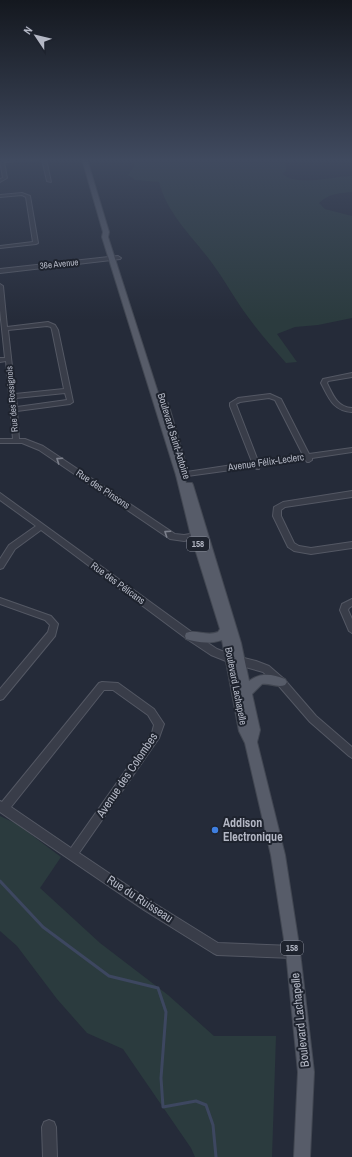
<svg xmlns="http://www.w3.org/2000/svg" width="352" height="1157" font-family="'Archivo Narrow',sans-serif">
	<style>
		.green { fill: #2b3b3e }
		.lines { fill: none; stroke-linecap: round; stroke-linejoin: round }
		.stream { stroke: #3d4760; stroke-width: 3 }
		.minor-casing { stroke: #545864; stroke-width: 2 }
		.major-casing { stroke: #424752; stroke-width: 2 }
		.minor { fill: #393d49; fill-rule: evenodd }
		.major { fill: #575c69; fill-rule: evenodd }
		.oneway { stroke: #7d818d }
		.shop-dot { fill: #3f7fe0; stroke: #1e232e; stroke-width: 1.5 }
		.labels { text-anchor: middle; dominant-baseline: central; stroke-width: 4; stroke-linejoin: round; paint-order: stroke }
		.far-street-label { font-size: 9px; fill: #b4b8c5; stroke: #1e232e }
		.shield { fill: #1e232e; stroke: #878b98; stroke-width: 1 }
		.shield-label { font-size: 9px; font-weight: bold; fill: #b4b8c5 }
		.street-label { font-size: 10px; fill: #b4b8c5; stroke: #1e232e }
		.near-street-label { font-size: 12px; fill: #b4b8c5; stroke: #1e232e }
		.near-poi-label { font-size: 12px; font-weight: bold; fill: #b4b8c5; stroke: #1e232e; text-anchor: start }
	</style>
	<rect width="100%" height="100%" fill="#252b39"/>
	<g class="green">
		<path d="M133,159H322L286,162L284,164L287,168L283,174C297,187 333,176 352,176V192C339,193 328,194 319,203L325,209L352,216V318L318,325L295,327L277,334L297,362L286,363C274,349 262,336 251,321C237,303 226,282 212,263C193,237 167,214 159,182L135,180L128,175L134,166Z"/>
		<polygon points="0,816 17,824 61,857 40,888 100,943 168,995 214,1036 276,1036 272,1157 195,1157 191,1148 123,1049 87,1033 57,999 17,946 0,931"/>
	</g>
	<g class="lines">
		<polyline class="stream" points="0,881 43,927 109,976 158,988 166,1012 161,1078 163,1107 196,1101 206,1105 213,1125 216,1157"/>
		<defs>
			<g id="minor">
				<polygon points="24,159 40,159 38,160 4,162 7,178 0,182 0,179 3,178 0,160"/>
				<polygon points="42,159 46,159 51,182 47,181"/>
				<polygon points="22,193 30,196 38,243 36,244 0,248 0,246 33,242 26,197 22,195 0,197 0,195"/>
				<polygon points="118,256 121,258 120,259 0,273 0,269"/>
				<path d="M0,284L3,286L7,327L48,322L55,325L58,330L73,402L70,404L17,411L19,439H25L43,446L175,534L184,535L202,532L205,533L206,535L205,537L184,541L170,539L39,450L22,443H0V439H13L6,361L0,362V358H5L0,310ZM47,326L51,327L52,330L64,389L15,394L8,330ZM65,393L67,400L17,407L16,398Z"/>
				<path d="M352,373V377L328,381L327,383C333,395 337,407 352,408V412C333,411 329,398 321,383L323,379Z"/>
				<path d="M270,394L281,399L309,454L352,448V452L312,458V460L309,462H307L305,459L260,466L259,469H257L253,467L180,477H178L176,475L180,473L252,462L230,406V403L238,398ZM269,398L275,400L303,455L258,461L236,404L240,402Z"/>
				<polygon points="352,491 352,497 285,507 281,510 281,516 294,543 299,546 311,548 352,542 352,548 311,554 294,551 288,547 273,516 274,507 283,502"/>
				<polygon points="0,493 193,633 217,649 232,655 256,661 269,666 284,679 316,716 352,747 352,758 349,756 310,722 278,685 263,672 231,663 211,655 187,639 41,530 15,549 3,568 0,569 0,559 9,545 36,526 0,500"/>
				<polygon points="0,598 51,616 58,624 55,636 3,699 0,700 0,689 48,632 50,625 45,620 0,604"/>
				<polygon points="352,599 352,606 349,608 348,610 352,619 352,633 349,631 340,610 342,604"/>
				<path d="M102,682L118,683L154,709L164,724L159,738L79,853L152,902L218,943L293,946L297,948L299,952L297,956L293,958L217,955L213,953L144,910L0,812V801L2,802L99,683ZM104,690H113L148,715L154,725L152,733L71,848L11,807Z"/>
				<polygon points="49,1120 54,1122 56,1127 57,1157 43,1157 42,1127 44,1122"/>
			</g>
			<path id="major" d="M82,159H87L109,232L108,237L161,402L164,401L168,403L185,461L181,464L186,483H192L193,485L241,643L249,681C261,672 272,674 285,679L287,682L285,685C278,688 270,683 262,684L252,694L260,730L257,742L285,855L300,952L314,1072L310,1157H294L298,1072L286,952L271,855L245,743L239,731L222,640C209,644 199,643 186,639L185,636L186,633C196,629 207,637 218,632L220,629L191,536L176,475L102,237L103,232Z"/>
		</defs>
		<use href="#minor" class="minor-casing"/>
		<use href="#major" class="major-casing"/>
		<use href="#minor" class="minor"/>
		<use href="#major" class="major"/>
	</g>
	<defs><path id="oneway-chevron" d="M-2-3.5L2.5 0L-2 3.5" fill="none" stroke-width="1.6" stroke-linecap="round" stroke-linejoin="round"/></defs>
	<g class="oneway">
		<use href="#oneway-chevron" transform="translate(59 460) rotate(-146)"/>
		<use href="#oneway-chevron" transform="translate(167 533) rotate(-146)"/>
	</g>
	<linearGradient id="sky" x2="0" y2="1"><stop stop-color="#14181f"/><stop offset="0.5" stop-color="#404a5f"/><stop offset="1" stop-color="#404a5f" stop-opacity="0"/></linearGradient>
	<rect width="352" height="320" fill="url(#sky)"/>
	<circle class="shop-dot" cx="215" cy="830" r="4"/>
	<g class="labels">
		<g class="far-street-label">
			<text transform="translate(59 264) rotate(-6)">36e Avenue</text>
			<text transform="translate(12 399) rotate(-95)">Rue des Rossignols</text>
		</g>
		<g class="shield">
			<rect x="187" y="537" width="22" height="14" rx="3"/>
			<rect x="281" y="941" width="22" height="14" rx="3"/>
		</g>
		<g class="shield-label">
			<text x="198" y="544">158</text>
			<text x="292" y="948">158</text>
		</g>
		<g class="street-label">
			<text transform="translate(174 436) rotate(73)">Boulevard Saint-Antoine</text>
			<text transform="translate(266 462) rotate(-8)">Avenue Félix-Leclerc</text>
			<text transform="translate(103 489) rotate(34)">Rue des Pinsons</text>
			<text transform="translate(118 583) rotate(36)">Rue des Pélicans</text>
			<text transform="translate(236 686) rotate(79)">Boulevard Lachapelle</text>
		</g>
		<g class="near-street-label">
			<text transform="translate(127 775) rotate(-56)">Avenue des Colombes</text>
			<text transform="translate(140 899) rotate(33)">Rue du Ruisseau</text>
			<text transform="translate(300 1020) rotate(-96)">Boulevard Lachapelle</text>
		</g>
		<g class="near-poi-label">
			<text x="223" y="823">Addison<tspan x="223" dy="14">Electronique</tspan></text>
		</g>
	</g>
	<g transform="translate(36 36) rotate(305)" stroke="#1e232e" stroke-width="3" paint-order="stroke">
	<path d="M0-3L7 15L0 10L-7 15Z" fill="#b4b8c5"/>
	<text y="-6" font-size="11" font-weight="bold" text-anchor="middle" fill="#b4b8c5">N</text>
	</g>
</svg>
